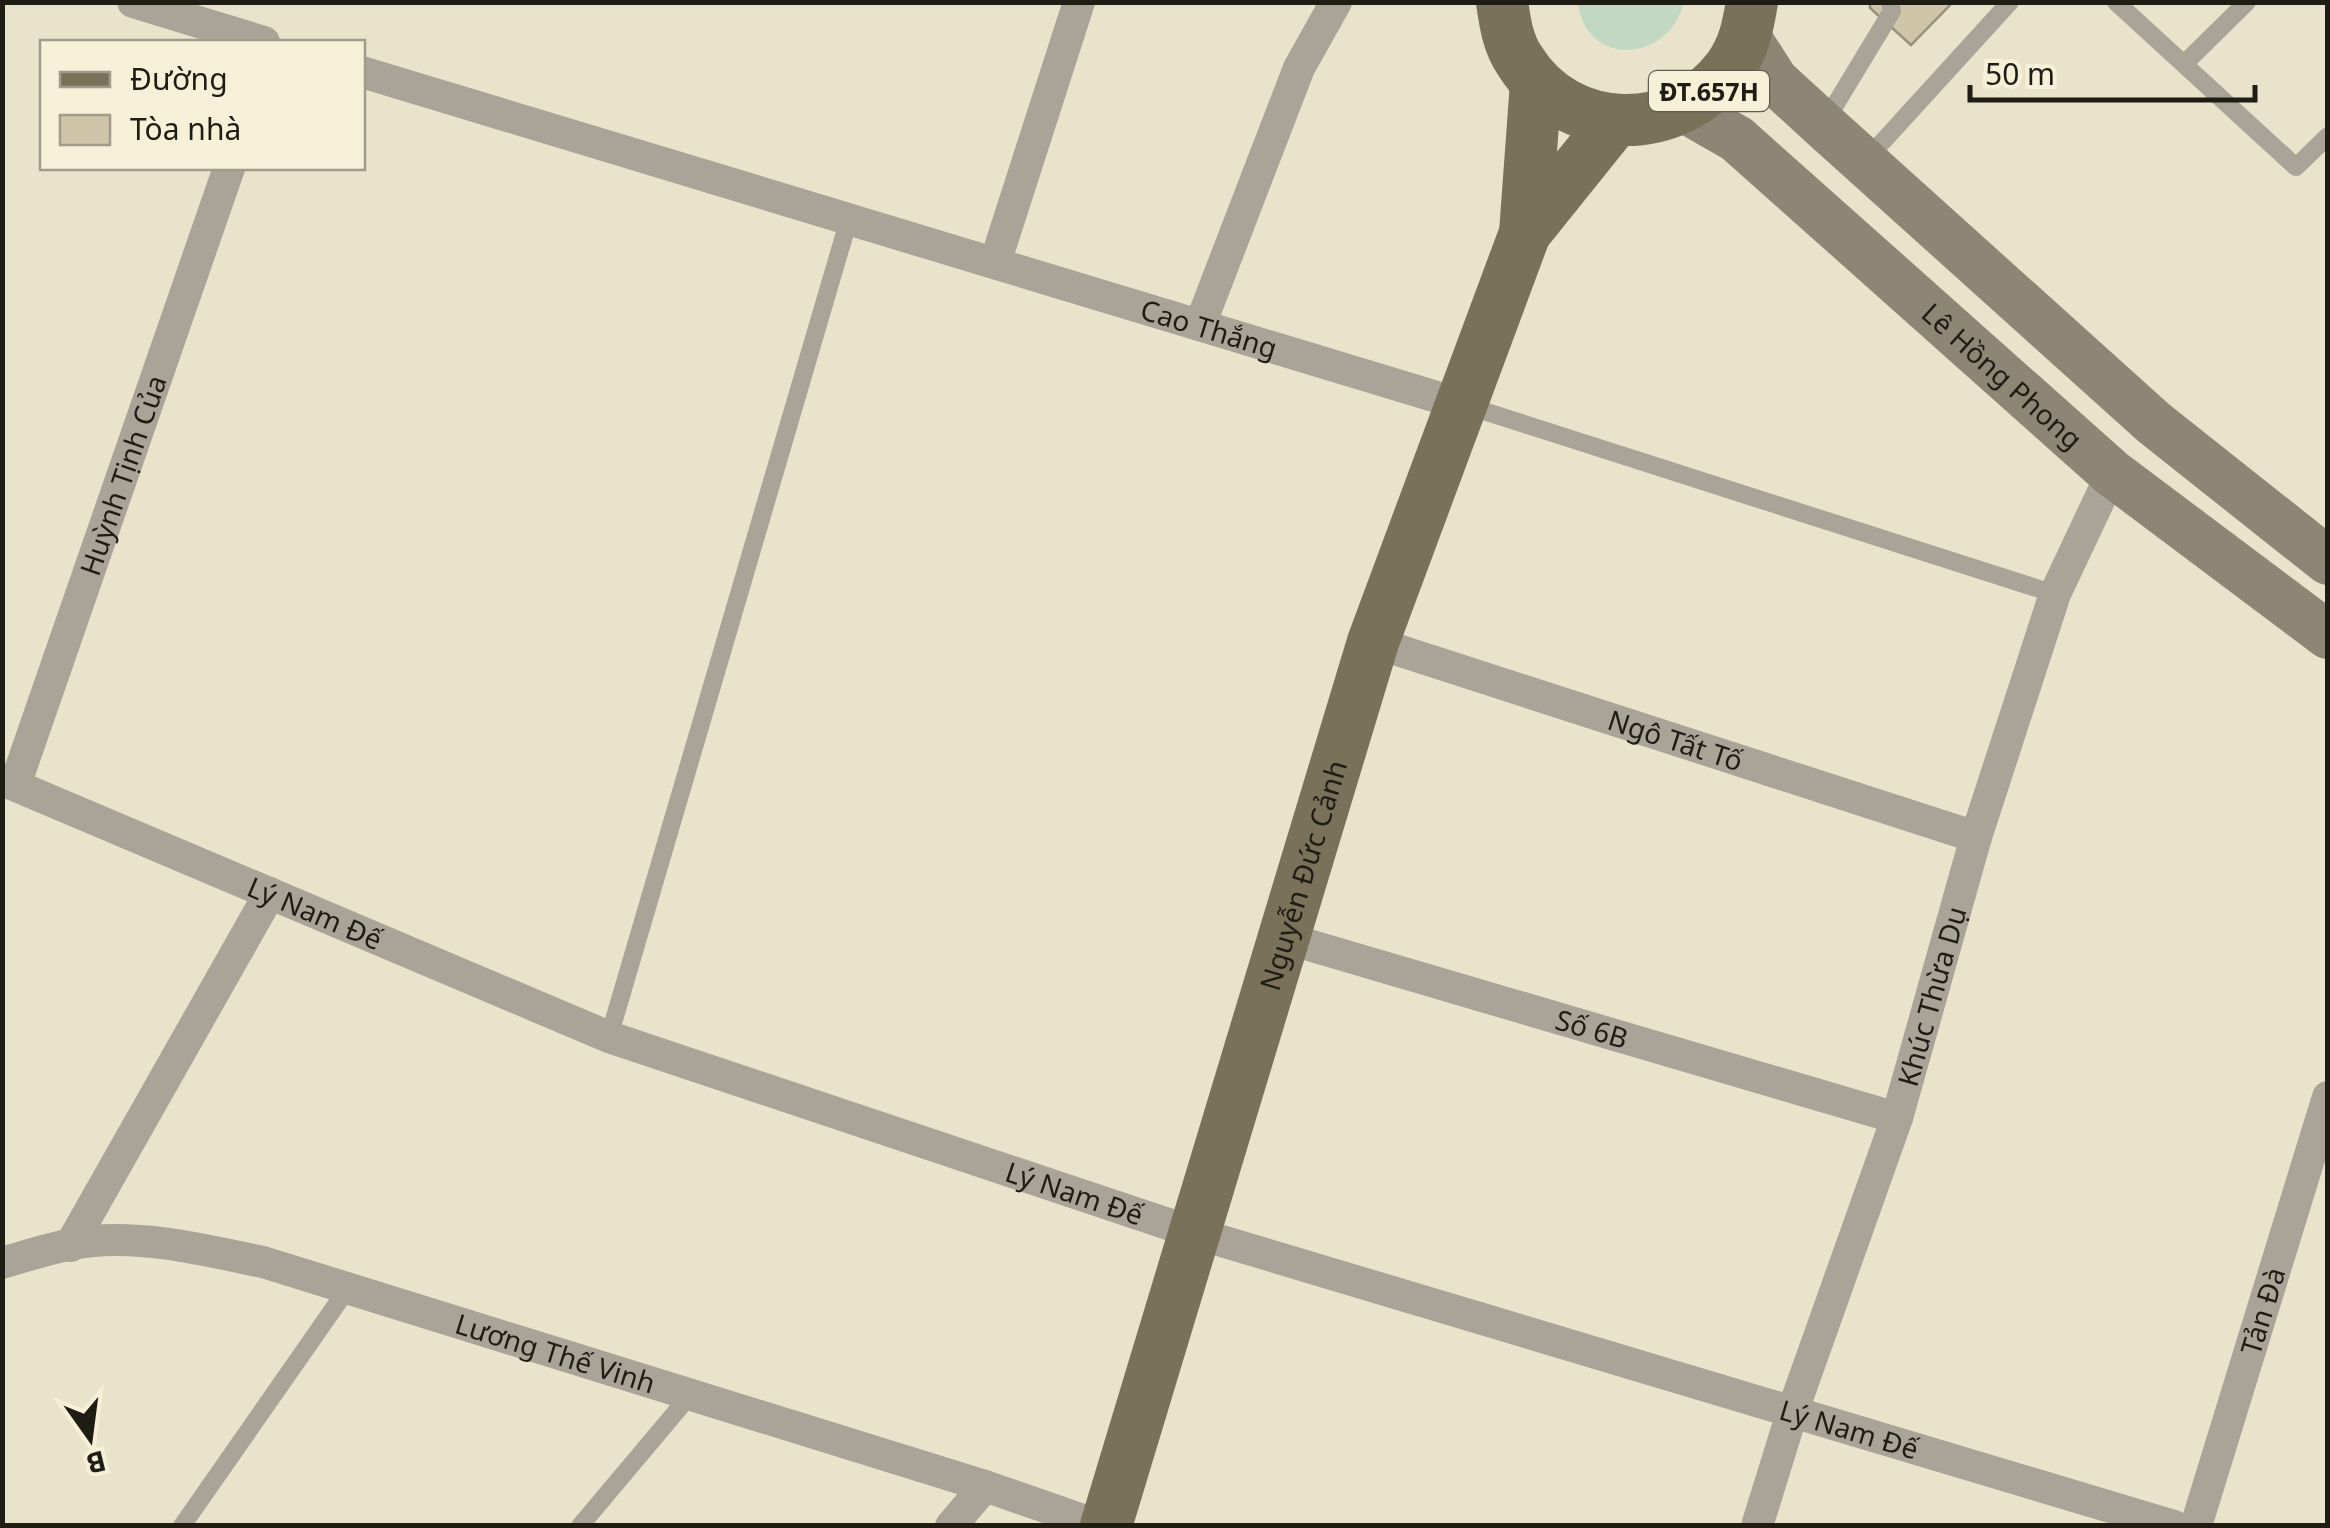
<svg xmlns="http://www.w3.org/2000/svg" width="2330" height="1528" font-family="'Noto Sans',sans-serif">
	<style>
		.green { fill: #c3d8c2 }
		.building { fill: #cfc6a9; stroke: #97917b; stroke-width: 2.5 }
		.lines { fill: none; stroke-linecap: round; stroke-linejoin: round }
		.lane { stroke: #aaa498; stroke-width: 18 }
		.street { stroke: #aaa498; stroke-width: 32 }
		.secondary { stroke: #8e8675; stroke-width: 48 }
		.primary { stroke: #7a715b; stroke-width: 52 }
		.labels { text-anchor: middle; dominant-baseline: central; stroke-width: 10; stroke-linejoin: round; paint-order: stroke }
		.shield { fill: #f7f0d9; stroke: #605c4f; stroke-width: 2.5 }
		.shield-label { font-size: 25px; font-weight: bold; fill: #1f1c14 }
		.street-label { font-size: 28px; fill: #1f1c14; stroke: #f7f0d9 }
	</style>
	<rect width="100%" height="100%" fill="#e9e3cc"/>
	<path class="green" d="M1578,3L1684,2V3C1668,63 1586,68 1578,3Z"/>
	<polygon class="building" points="1870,2 1953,2 1911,45 1870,8"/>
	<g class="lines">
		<g class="lane">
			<polyline points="2116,2 2296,167 2328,136"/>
			<polyline points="2184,64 2247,2"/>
			<polyline points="1823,125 1892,11 1890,2"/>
			<polyline points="1865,161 2010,2"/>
			<polyline points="1465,405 2055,594"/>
			<polyline points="609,1037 849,219"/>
			<polyline points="182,1526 348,1288"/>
			<polyline points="580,1526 691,1394"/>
		</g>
		<g class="street">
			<polyline points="133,2 264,42"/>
			<path id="s1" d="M362,72L1460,404"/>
			<polyline points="995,263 1079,2"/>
			<polyline points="1200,325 1299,68 1336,2"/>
			<path id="s2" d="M1373,642L1976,837"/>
			<path id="s3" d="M2,780L609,1037L1195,1233L2174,1526"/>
			<path id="s4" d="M15,785L229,168"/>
			<path id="s5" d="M1285,938L1897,1118"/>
			<polyline points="70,1246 270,893"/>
			<path id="s6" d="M2,1263C32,1254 63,1244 93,1241C150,1236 208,1251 263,1262L985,1486L1100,1526"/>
			<polyline points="951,1526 985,1486"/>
			<path id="s7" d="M1757,1526L1792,1413L1897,1118L1976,837L2055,594L2112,473"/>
			<path id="s8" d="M2196,1526L2328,1097"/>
		</g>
		<g class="secondary">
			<polyline points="1746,36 1775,81 1823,125 2154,423 2328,561"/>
			<path id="s9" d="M1683,108L1737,139L2112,473L2328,635"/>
		</g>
		<g class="primary">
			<path d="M1502,2C1505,23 1508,44 1520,61C1568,138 1676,139 1729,68C1744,48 1748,26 1752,2"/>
			<polyline points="1525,233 1615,121"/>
			<path id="s10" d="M1106,1526L1373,642L1525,233L1536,83"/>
		</g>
	</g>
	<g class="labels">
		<rect class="shield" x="1649" y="71" width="120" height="40" rx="8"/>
		<g class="shield-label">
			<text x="1709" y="91">ĐT.657H</text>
		</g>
		<g class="street-label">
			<text stroke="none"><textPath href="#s1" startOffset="885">Cao Thắng</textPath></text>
			<text stroke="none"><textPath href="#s9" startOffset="418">Lê Hồng Phong</textPath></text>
			<text stroke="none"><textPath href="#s4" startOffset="328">Huỳnh Tịnh Của</textPath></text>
			<text stroke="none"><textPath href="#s2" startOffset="318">Ngô Tất Tố</textPath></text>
			<text stroke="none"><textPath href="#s10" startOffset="680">Nguyễn Đức Cảnh</textPath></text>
			<text stroke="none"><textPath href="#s3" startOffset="340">Lý Nam Đế</textPath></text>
			<text stroke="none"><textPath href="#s7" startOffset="558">Khúc Thừa Dụ</textPath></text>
			<text stroke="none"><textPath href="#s5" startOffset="320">Số 6B</textPath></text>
			<text stroke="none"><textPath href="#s3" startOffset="1150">Lý Nam Đế</textPath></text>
			<text stroke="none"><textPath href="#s8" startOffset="225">Tản Đà</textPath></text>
			<text stroke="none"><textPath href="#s6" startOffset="572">Lương Thế Vinh</textPath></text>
			<text stroke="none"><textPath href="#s3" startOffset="1960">Lý Nam Đế</textPath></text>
		</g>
	</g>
	<rect width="2330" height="1528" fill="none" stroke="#1f1c14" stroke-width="10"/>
	<rect x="40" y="40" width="325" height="130" fill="#f7f0d9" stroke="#a19b8a" stroke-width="2.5"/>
	<rect x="60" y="72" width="50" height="15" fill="#7a715b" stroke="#a19b8a" stroke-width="2.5"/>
	<text x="130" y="90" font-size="30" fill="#1f1c14">Đường</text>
	<rect x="60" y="115" width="50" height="30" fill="#cfc6a9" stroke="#a19b8a" stroke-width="2.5"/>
	<text x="130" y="140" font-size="30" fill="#1f1c14">Tòa nhà</text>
	<g transform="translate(90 1438) rotate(166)" stroke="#f7f0d9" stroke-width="8" paint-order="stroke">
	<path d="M0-8L18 38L0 25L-18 38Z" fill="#1f1c14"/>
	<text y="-15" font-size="28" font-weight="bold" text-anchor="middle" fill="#1f1c14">B</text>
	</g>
	<path d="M1970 85v15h285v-15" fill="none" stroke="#1f1c14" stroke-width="5"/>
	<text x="1985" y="85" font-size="30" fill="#1f1c14" stroke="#f7f0d9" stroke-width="8" paint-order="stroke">50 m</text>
</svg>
